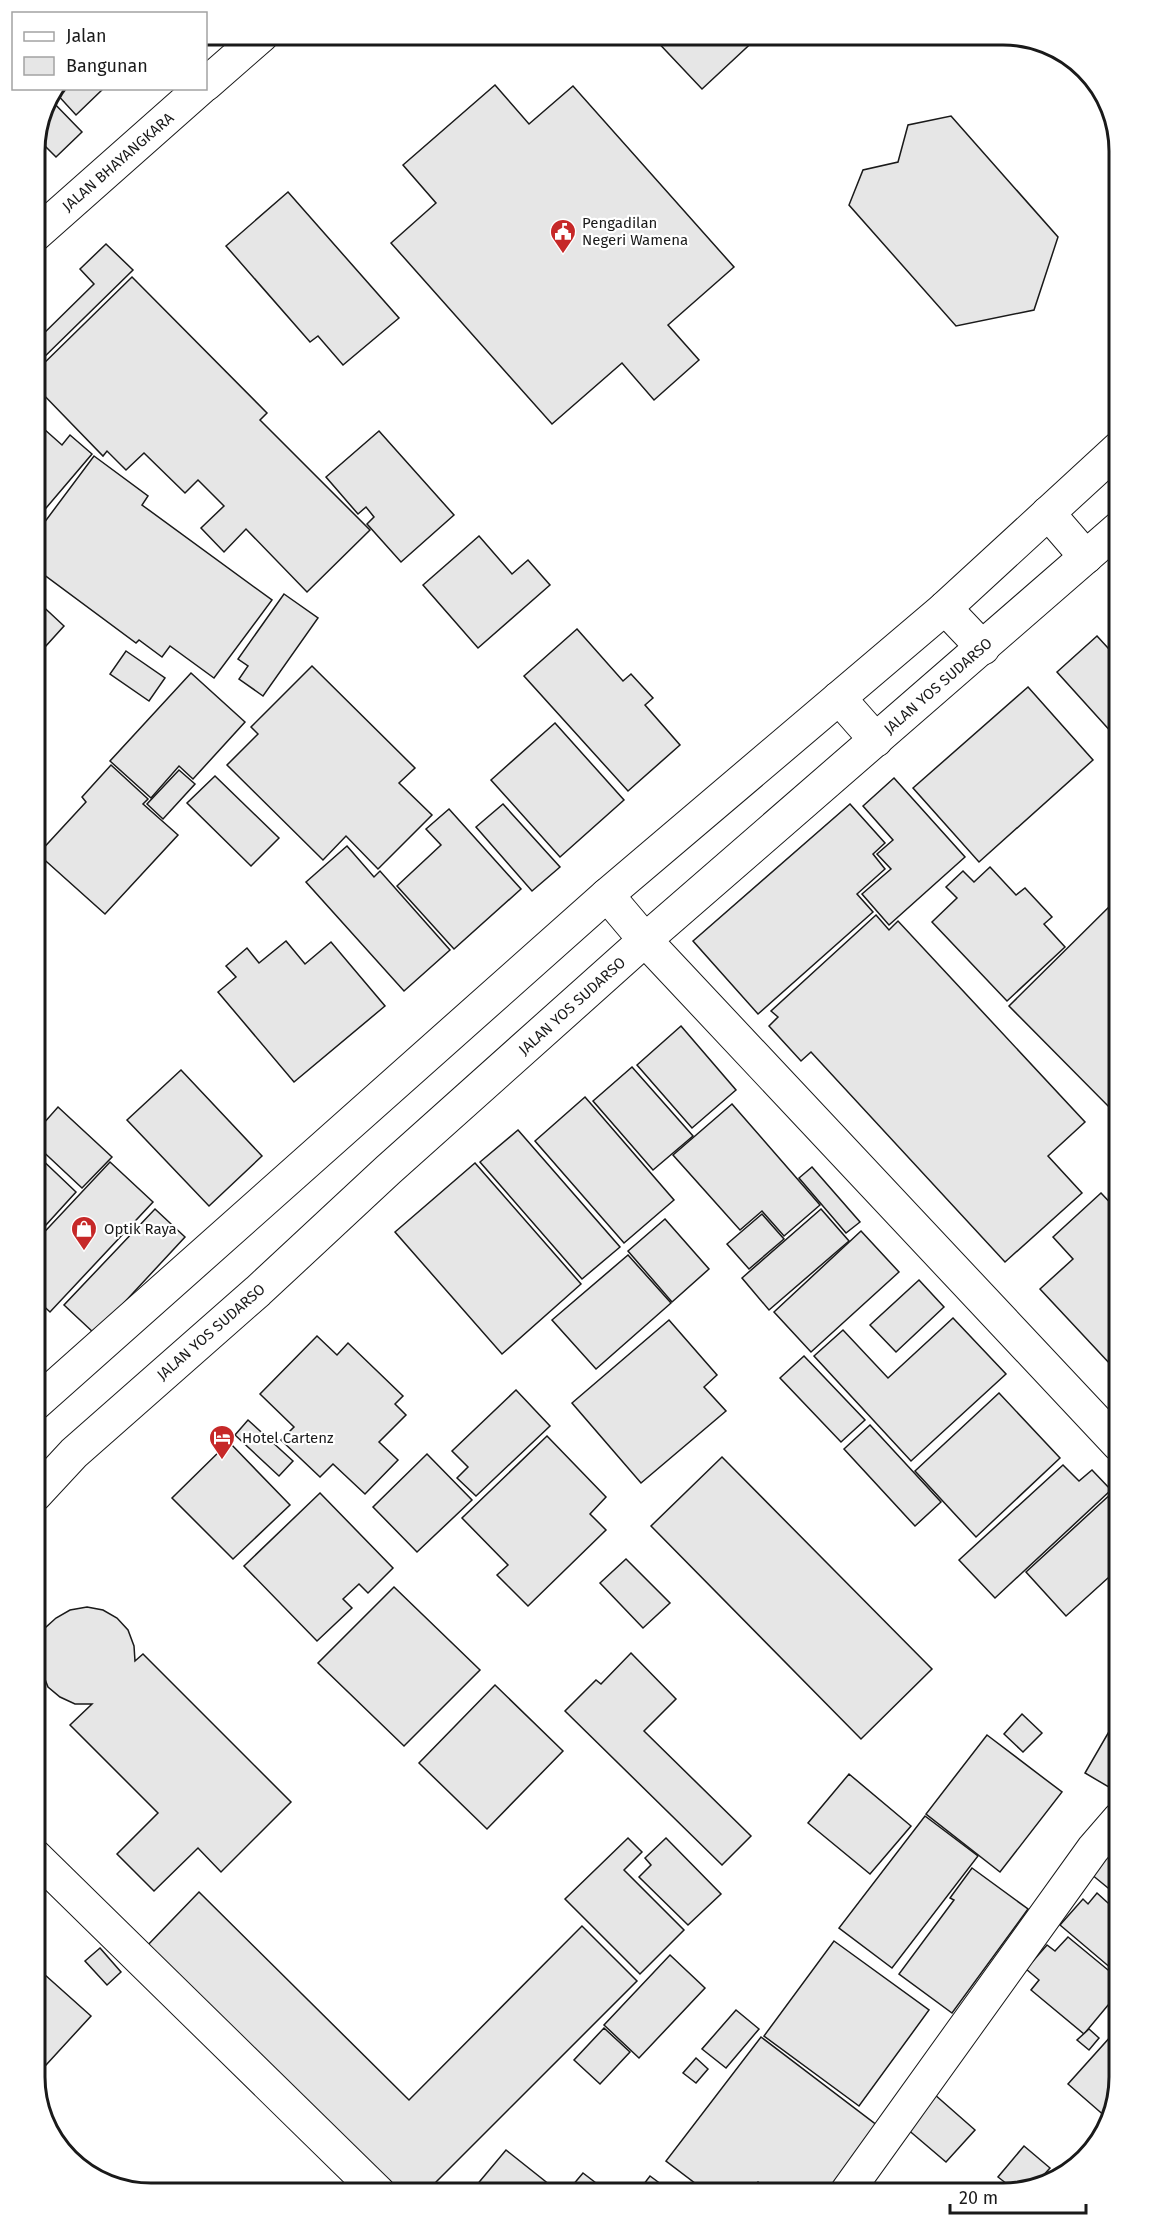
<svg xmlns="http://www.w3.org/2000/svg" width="1154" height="2228" font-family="'Fira Sans',sans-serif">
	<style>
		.building { fill: #e6e6e6; stroke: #1a1a1a; stroke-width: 1.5 }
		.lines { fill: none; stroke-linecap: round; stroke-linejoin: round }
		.minor-casing { stroke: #1a1a1a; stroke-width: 35 }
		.secondary-casing { stroke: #1a1a1a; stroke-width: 35 }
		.trunk-casing { stroke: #1a1a1a; stroke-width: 35 }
		.minor { stroke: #fff; stroke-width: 33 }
		.secondary { stroke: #fff; stroke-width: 33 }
		.trunk { stroke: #fff; stroke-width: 33 }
		.labels { text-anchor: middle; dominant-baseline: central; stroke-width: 4.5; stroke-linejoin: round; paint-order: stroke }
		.street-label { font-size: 15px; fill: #1a1a1a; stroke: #fff }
		.poi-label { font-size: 15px; fill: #1a1a1a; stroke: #fff; text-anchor: start }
		.rim { fill: none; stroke: #1a1a1a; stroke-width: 3 }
	</style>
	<rect width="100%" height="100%" fill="#fff"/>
	<g class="building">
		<polygon points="651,35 760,35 702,89"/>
		<polygon points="495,85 529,124 573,86 734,267 668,325 699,360 654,400 622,363 552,424 391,243 436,203 403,165"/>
		<polygon points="56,88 104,88 76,115 54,91"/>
		<polygon points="49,98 82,132 56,157 36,137 44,106"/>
		<polygon points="951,116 1058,237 1034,310 956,326 849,205 863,170 898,162 908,125"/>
		<polygon points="288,192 399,318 343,365 318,336 310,342 226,246"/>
		<polygon points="106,244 133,270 35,366 35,342 94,284 80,269"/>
		<polygon points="132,277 267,413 260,420 370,530 307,592 246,529 224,552 201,528 224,506 198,480 185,493 144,453 126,470 107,451 103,456 35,386 35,372"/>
		<polygon points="35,421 62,445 70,435 92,454 35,521"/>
		<polygon points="379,431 454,515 401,562 367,524 374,517 366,507 358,514 326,477"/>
		<polygon points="94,456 148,496 142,505 272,600 214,678 170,646 162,657 139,640 136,643 35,568 35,535"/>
		<polygon points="479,536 512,574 528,560 550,585 478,648 423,585"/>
		<polygon points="284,594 318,618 263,696 239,679 248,666 238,659"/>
		<polygon points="35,599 64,626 35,658"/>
		<polygon points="577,629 623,681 631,674 653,698 645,705 680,745 628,791 524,676"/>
		<polygon points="1097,636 1119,660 1119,729 1113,734 1057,672"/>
		<polygon points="126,651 165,678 149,701 110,674"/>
		<polygon points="312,666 415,768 399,783 432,815 378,869 346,836 323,860 227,765 258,734 251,727"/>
		<polygon points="191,673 245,722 193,779 179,766 151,798 110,761"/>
		<polygon points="1028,687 1093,760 979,862 913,788"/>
		<polygon points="555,723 624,800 560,857 491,780"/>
		<polygon points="111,765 148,799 143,804 178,835 105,914 38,854 86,802 82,797"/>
		<polygon points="179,770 195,784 163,819 147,804"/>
		<polygon points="215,776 279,838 251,866 187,803"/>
		<polygon points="894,778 965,857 889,925 862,894 891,869 877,854 893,840 863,806"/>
		<polygon points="503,804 560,867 532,891 476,827"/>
		<polygon points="850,804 885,843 873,854 885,869 857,894 873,912 758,1014 693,941"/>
		<polygon points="449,809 521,889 454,949 397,886 441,845 426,829"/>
		<polygon points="347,846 374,877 380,871 450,950 404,991 306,882"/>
		<polygon points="990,867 1016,895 1025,888 1052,917 1044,924 1065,947 1007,1001 932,922 957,898 946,887 963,871 974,882"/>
		<polygon points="1119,897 1119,1106 1114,1112 1009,1006"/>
		<polygon points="876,915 889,930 898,921 1085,1122 1048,1156 1082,1193 1005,1262 811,1052 801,1061 769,1026 778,1017 771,1011"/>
		<polygon points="286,941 305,964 331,942 385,1006 294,1082 218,992 236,977 226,966 247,948 259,963"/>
		<polygon points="681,1026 736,1090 692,1128 637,1065"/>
		<polygon points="632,1067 693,1136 653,1170 593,1101"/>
		<polygon points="181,1070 262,1156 209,1206 127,1120"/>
		<polygon points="585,1097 674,1200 624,1243 535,1141"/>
		<polygon points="732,1104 820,1205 784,1236 762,1211 740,1230 673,1155"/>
		<polygon points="58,1107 112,1157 82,1188 35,1144 35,1133"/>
		<polygon points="35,1110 42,1117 35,1125"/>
		<polygon points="518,1130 620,1247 582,1279 480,1162"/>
		<polygon points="35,1153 76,1192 35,1237"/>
		<polygon points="110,1162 153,1202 50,1312 35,1298 35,1242"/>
		<polygon points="475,1163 581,1284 502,1354 395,1232"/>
		<polygon points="812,1167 860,1222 846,1233 799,1178"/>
		<polygon points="1101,1193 1119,1212 1119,1358 1111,1365 1040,1289 1073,1259 1053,1237"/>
		<polygon points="155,1209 185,1237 95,1334 64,1305"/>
		<polygon points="821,1209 849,1241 769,1310 742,1278"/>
		<polygon points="762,1214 784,1239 749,1269 727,1244"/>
		<polygon points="665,1219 709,1269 672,1302 628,1251"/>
		<polygon points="861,1231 899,1272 811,1352 774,1312"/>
		<polygon points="628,1255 671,1303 596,1369 552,1320"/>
		<polygon points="919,1280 944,1307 896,1352 870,1325"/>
		<polygon points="953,1318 1006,1374 911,1461 814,1356 843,1330 888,1378"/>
		<polygon points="669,1320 717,1375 704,1387 726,1411 641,1483 572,1403"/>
		<polygon points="317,1336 337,1355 348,1343 403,1396 395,1404 406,1415 379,1442 398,1460 365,1494 333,1464 320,1477 281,1440 294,1427 260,1394"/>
		<polygon points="804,1356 865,1420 841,1442 780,1378"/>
		<polygon points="516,1390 550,1426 476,1496 457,1478 468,1467 452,1451"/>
		<polygon points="999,1393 1060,1458 976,1537 915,1471"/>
		<polygon points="248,1420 293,1461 279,1476 235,1435"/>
		<polygon points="870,1425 941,1502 915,1526 844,1449"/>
		<polygon points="547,1436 606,1497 590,1514 606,1530 528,1606 497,1575 508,1565 462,1518"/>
		<polygon points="229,1442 290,1505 233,1559 172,1498"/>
		<polygon points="427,1454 472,1500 417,1552 373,1507"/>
		<polygon points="722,1457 932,1669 861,1739 651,1526"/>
		<polygon points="1063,1465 1079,1481 1092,1470 1111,1490 995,1598 959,1560"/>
		<polygon points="1114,1491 1119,1497 1119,1568 1066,1616 1026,1572"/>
		<polygon points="320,1493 393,1568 368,1593 359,1584 343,1599 352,1608 317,1641 244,1566"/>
		<polygon points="626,1559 670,1603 643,1628 600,1583"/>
		<polygon points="394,1587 480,1670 404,1746 318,1663"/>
		<polygon points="87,1607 103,1610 117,1618 128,1630 134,1646 135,1661 143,1654 291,1802 221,1872 198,1848 154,1891 117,1854 158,1813 70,1725 92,1704 75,1704 60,1697 48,1687 37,1659 39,1643 45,1628 56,1618 70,1610"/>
		<polygon points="631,1653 676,1699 644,1731 751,1836 722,1865 565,1711 596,1680 601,1684"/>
		<polygon points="1119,1654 1119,1672 1110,1664"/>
		<polygon points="495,1685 563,1751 487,1829 419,1763"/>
		<polygon points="1022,1714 1042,1733 1023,1752 1004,1734"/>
		<polygon points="1118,1716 1119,1716 1119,1793 1085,1773"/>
		<polygon points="987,1735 1062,1792 1000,1872 926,1814"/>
		<polygon points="849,1774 911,1826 870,1874 808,1823"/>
		<polygon points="925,1816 978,1856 892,1968 839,1928"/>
		<polygon points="1119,1837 1119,1857 1110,1849"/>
		<polygon points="628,1838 642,1852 624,1870 684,1930 640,1974 565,1899"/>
		<polygon points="666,1838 721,1894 688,1925 639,1877 651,1865 645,1858"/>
		<polygon points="1108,1854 1119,1864 1119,1897 1091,1874"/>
		<polygon points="972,1868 1028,1909 952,2013 899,1974 954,1900 950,1898"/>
		<polygon points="199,1892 409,2100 582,1926 637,1981 425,2193 391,2193 144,1949"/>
		<polygon points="1097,1893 1119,1913 1119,1975 1060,1925 1083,1899 1088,1904"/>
		<polygon points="1068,1937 1119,1979 1119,1992 1084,2034 1031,1990 1039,1980 1026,1969 1047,1945 1055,1951"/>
		<polygon points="834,1941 929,2010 859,2106 764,2036"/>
		<polygon points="100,1948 121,1972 107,1985 85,1961"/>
		<polygon points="670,1955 705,1988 639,2058 604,2025"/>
		<polygon points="35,1966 91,2016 35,2077 34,2077"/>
		<polygon points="736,2010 759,2029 726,2068 702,2049"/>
		<polygon points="1119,2010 1119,2029 1110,2020"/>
		<polygon points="604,2028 630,2052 600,2084 574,2060"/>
		<polygon points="1089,2029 1099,2038 1089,2050 1077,2040"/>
		<polygon points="1112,2035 1117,2038 1119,2035 1119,2077 1107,2118 1068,2084"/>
		<polygon points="761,2037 878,2126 827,2193 773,2193 758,2182 749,2193 708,2193 666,2161"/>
		<polygon points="696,2058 708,2069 696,2083 683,2073"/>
		<polygon points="934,2094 975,2130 946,2162 906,2128"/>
		<polygon points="1024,2146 1050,2168 1032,2188 1016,2191 998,2177"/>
		<polygon points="506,2150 560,2193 470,2193"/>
		<polygon points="583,2173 609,2193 566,2193"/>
		<polygon points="650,2176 673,2193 637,2193"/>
		<polygon points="868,2183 882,2193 860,2193"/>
	</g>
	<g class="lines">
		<defs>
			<g id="minor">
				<polyline points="607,895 645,940 1119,1445"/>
				<polyline points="35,1856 379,2193"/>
				<polyline points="846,2193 1093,1849 1119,1819"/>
			</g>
			<g id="secondary">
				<polyline points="206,84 262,35"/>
				<polyline points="35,235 201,88"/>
			</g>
			<g id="trunk">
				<polyline points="1048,513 1086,557"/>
				<polyline points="945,608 983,648"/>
				<polyline points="839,698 876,740"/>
				<polyline points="35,1404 607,895 945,608 1119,448"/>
				<polyline points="35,1495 74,1453 258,1291 388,1170 645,940 1119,528"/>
			</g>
		</defs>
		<use href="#minor" class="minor-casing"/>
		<use href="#secondary" class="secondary-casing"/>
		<use href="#trunk" class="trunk-casing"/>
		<use href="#minor" class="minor"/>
		<use href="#secondary" class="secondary"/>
		<use href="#trunk" class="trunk"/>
	</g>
	<defs>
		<symbol id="civic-pin" viewBox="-11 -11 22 30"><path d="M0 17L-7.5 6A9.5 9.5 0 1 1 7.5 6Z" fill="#c62828" stroke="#fff"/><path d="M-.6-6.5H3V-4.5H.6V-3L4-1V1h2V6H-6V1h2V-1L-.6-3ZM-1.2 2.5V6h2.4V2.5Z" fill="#fff"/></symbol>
		<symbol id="shop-pin" viewBox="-11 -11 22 30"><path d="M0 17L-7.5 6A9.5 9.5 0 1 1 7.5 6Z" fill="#c62828" stroke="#fff"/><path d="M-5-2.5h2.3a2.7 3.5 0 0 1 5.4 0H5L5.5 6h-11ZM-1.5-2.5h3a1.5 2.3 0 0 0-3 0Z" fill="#fff"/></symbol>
		<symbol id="hotel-pin" viewBox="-11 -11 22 30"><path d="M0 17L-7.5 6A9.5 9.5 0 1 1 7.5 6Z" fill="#c62828" stroke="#fff"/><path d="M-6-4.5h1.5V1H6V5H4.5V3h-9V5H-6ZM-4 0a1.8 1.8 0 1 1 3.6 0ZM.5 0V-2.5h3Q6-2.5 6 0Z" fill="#fff"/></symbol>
	</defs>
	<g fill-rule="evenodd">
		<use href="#civic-pin" x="548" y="217" width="30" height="40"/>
		<use href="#shop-pin" x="69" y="1214" width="30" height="40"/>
		<use href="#hotel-pin" x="207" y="1423" width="30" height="40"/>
	</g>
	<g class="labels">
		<g class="street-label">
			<text transform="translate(118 162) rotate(-41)">JALAN BHAYANGKARA</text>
			<text transform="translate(938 686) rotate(-41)">JALAN YOS SUDARSO</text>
			<text transform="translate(572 1006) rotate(-42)">JALAN YOS SUDARSO</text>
			<text transform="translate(211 1332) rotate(-41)">JALAN YOS SUDARSO</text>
		</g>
		<g class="poi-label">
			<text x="582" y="223">Pengadilan<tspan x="582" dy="17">Negeri Wamena</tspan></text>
			<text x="104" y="1229">Optik Raya</text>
			<text x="242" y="1438">Hotel Cartenz</text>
		</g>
	</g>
	<path d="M0 0H1154V2228H0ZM151 45H1003A106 106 0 0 1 1109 151V2077A106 106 0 0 1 1003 2183H151A106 106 0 0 1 45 2077V151A106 106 0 0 1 151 45Z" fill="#fff" fill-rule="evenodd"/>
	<path class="rim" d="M151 45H1003A106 106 0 0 1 1109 151V2077A106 106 0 0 1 1003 2183H151A106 106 0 0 1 45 2077V151A106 106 0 0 1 151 45Z"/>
	<rect x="12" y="12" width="195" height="78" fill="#ffffff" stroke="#a3a3a3" stroke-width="1.5"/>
	<rect x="24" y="32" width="30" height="9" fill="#ffffff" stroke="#a3a3a3" stroke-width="1.5"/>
	<text x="66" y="42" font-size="18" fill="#1a1a1a">Jalan</text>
	<rect x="24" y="57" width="30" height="18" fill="#e6e6e6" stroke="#a3a3a3" stroke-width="1.5"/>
	<text x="66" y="72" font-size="18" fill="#1a1a1a">Bangunan</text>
	<path d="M950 2204v9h136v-9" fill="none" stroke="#1a1a1a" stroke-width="3"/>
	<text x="959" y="2204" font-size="18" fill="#1a1a1a" stroke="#ffffff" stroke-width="4.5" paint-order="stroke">20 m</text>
</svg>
